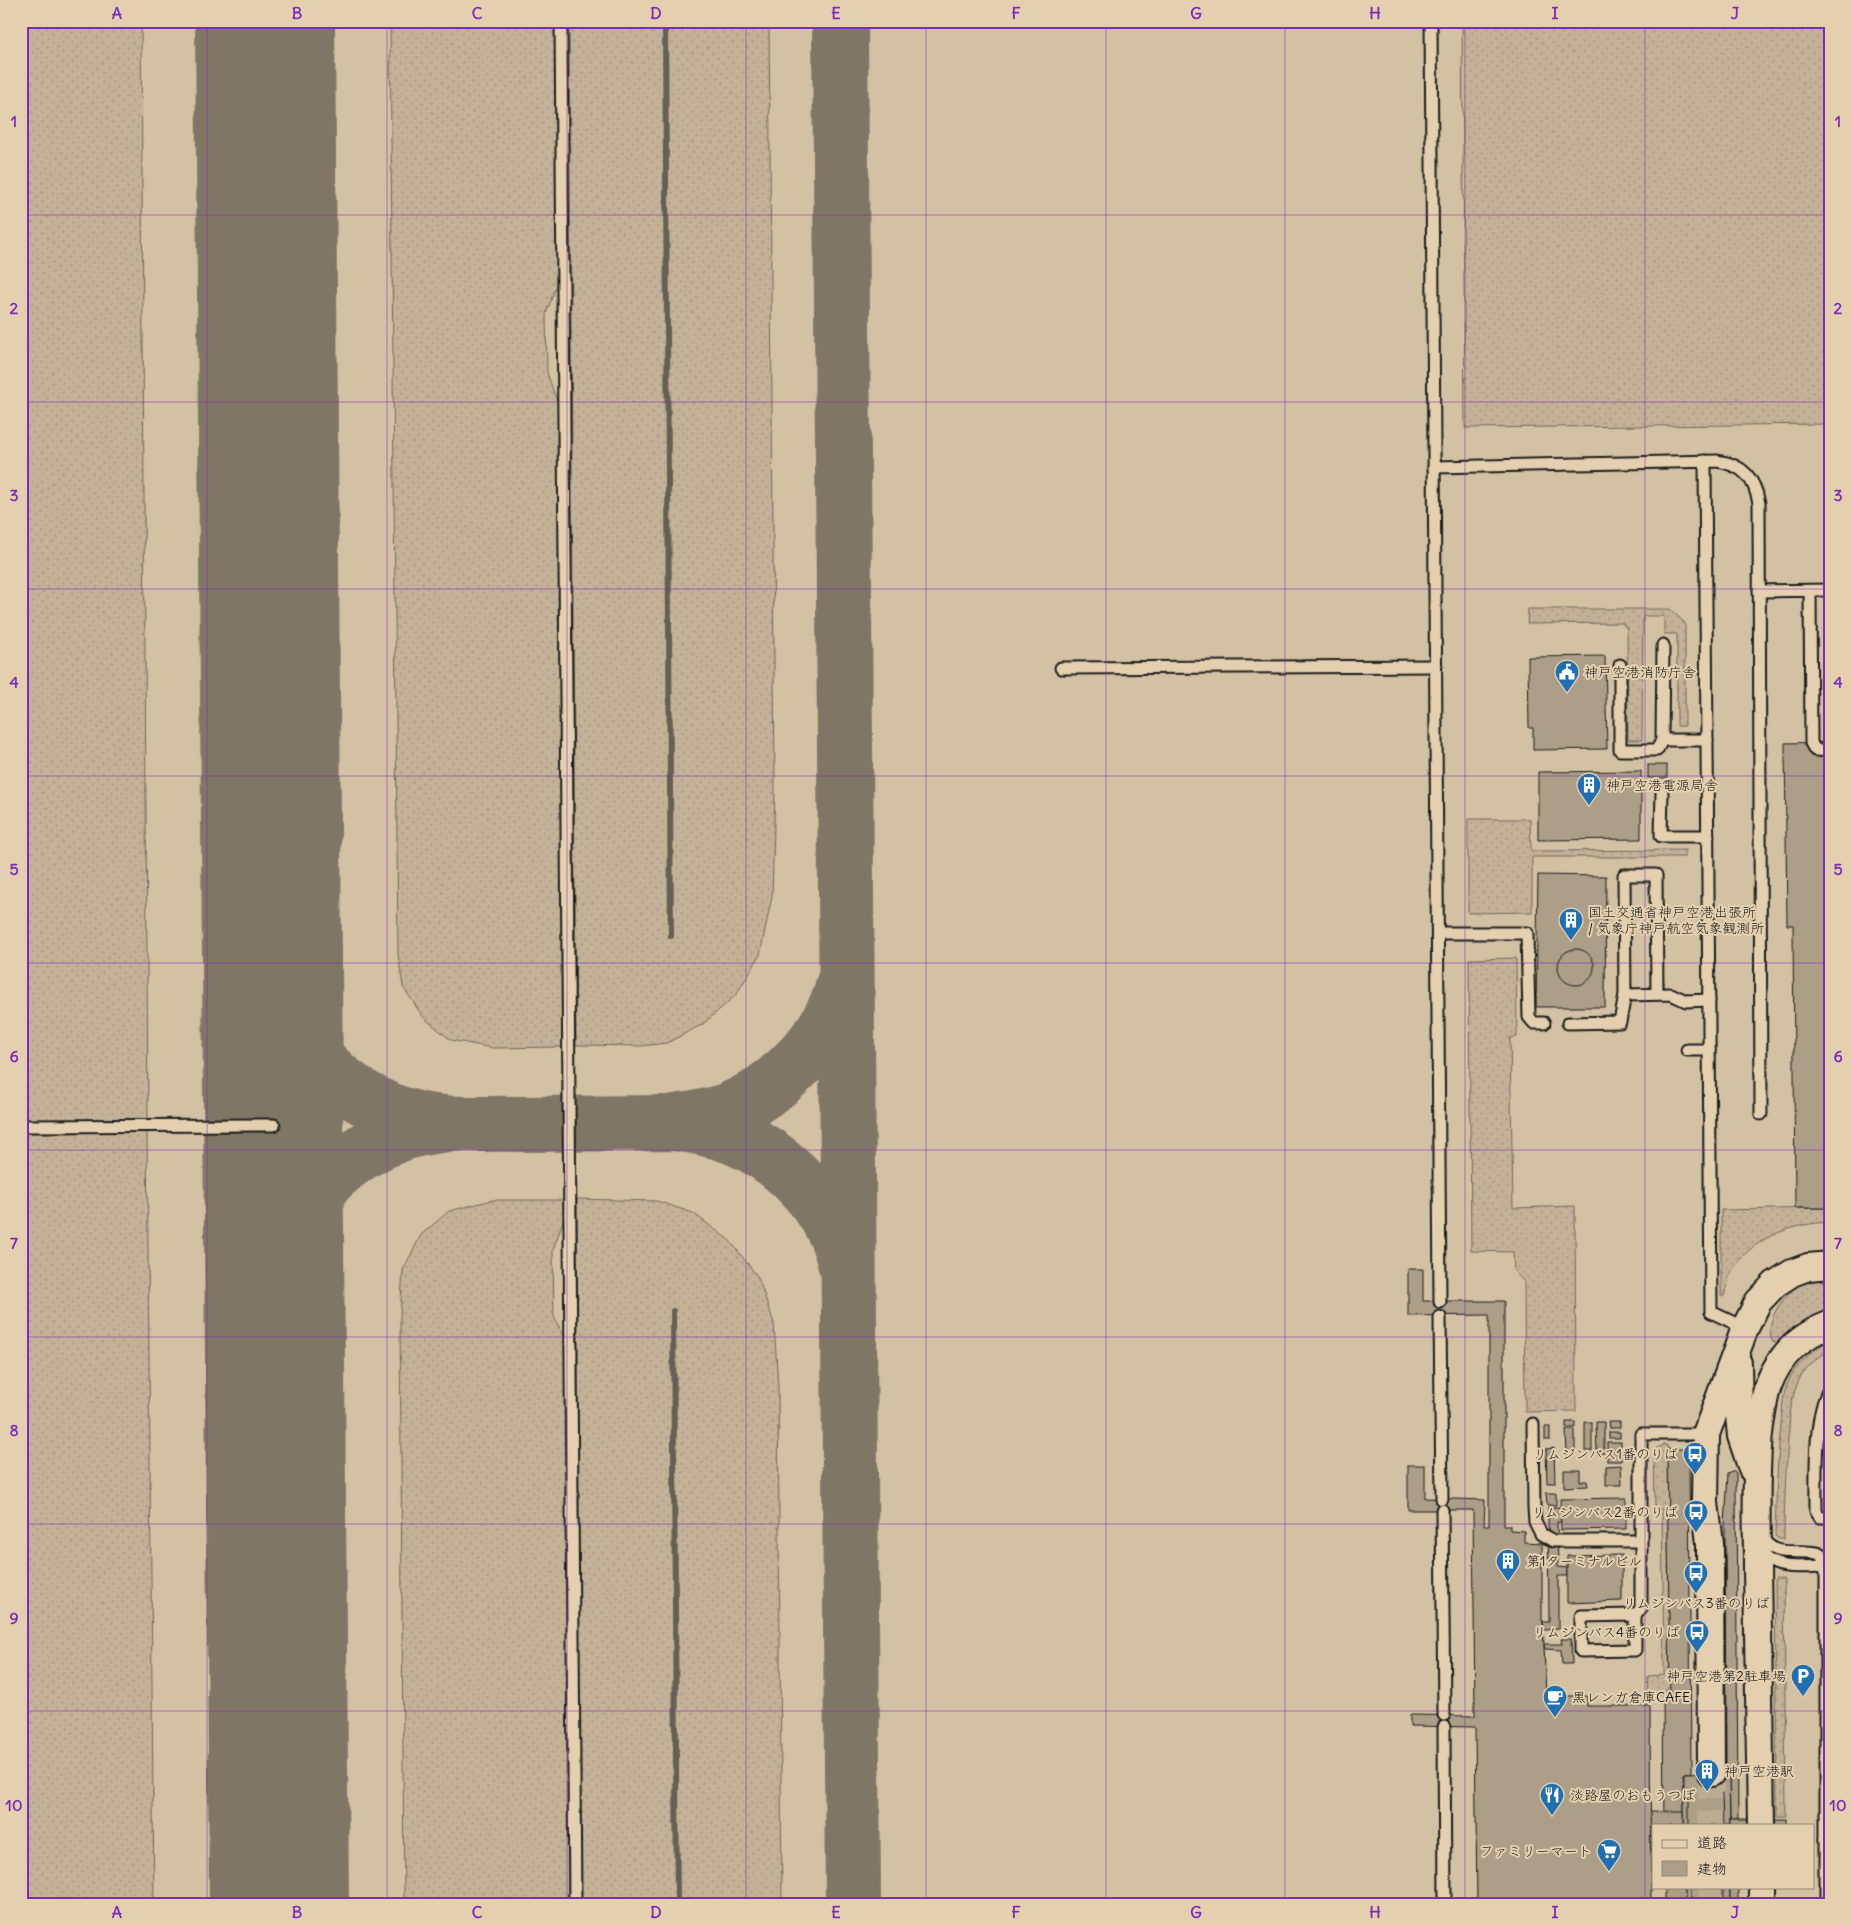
<svg xmlns="http://www.w3.org/2000/svg" width="1852" height="1926" font-family="Delius,'Klee One',sans-serif">
	<style>
		.built { fill: #d3c1a3; fill-rule: evenodd }
		.grass { fill: url(#grass-dots); stroke: #70675a }
		.lines { fill: none; stroke-linecap: round; stroke-linejoin: round }
		.stream { stroke: #665f53; stroke-width: 6 }
		.taxiway { stroke: #807666; stroke-width: 56 }
		.runway { stroke: #807666; stroke-width: 140 }
		.building { fill: #ac9e87; stroke: #1c1c1c }
		.tertiary-tunnel { stroke: #bcac92; stroke-width: 26; stroke-dasharray: 26 13; stroke-linecap: butt }
		.service-casing { stroke: #1c1c1c; stroke-width: 15 }
		.tertiary-casing { stroke: #1c1c1c; stroke-width: 30 }
		.service { stroke: #e4d0af; stroke-width: 11 }
		.tertiary { stroke: #e4d0af; stroke-width: 26 }
		.tram { stroke: #1c1c1c; stroke-width: 1 }
		.grid { fill: none; stroke: #7b2cbf; stroke-width: 1; stroke-opacity: 0.55 }
		.labels { text-anchor: middle; dominant-baseline: central; stroke-width: 4; stroke-linejoin: round; paint-order: stroke }
		.poi-label { font-size: 14px; fill: #1c1c1c; stroke: #e4d0af; text-anchor: start }
		.neatline { fill: none; stroke: #7b2cbf; stroke-width: 2 }
		.grid-label { font-size: 16px; text-anchor: middle; font-weight: bold; fill: #7b2cbf }
	</style>
	<defs>
		<pattern id="grass-dots" width="8" height="8" patternUnits="userSpaceOnUse" patternTransform="scale(1.25)"><rect width="8" height="8" fill="#c3b297"/><path d="M2 2h.1M6 6h.1" fill="none" stroke="#a79882" stroke-width="1.8" stroke-linecap="round"/></pattern>
	</defs>
	<rect width="100%" height="100%" fill="#e4d0af"/>
	<filter id="ink" filterUnits="userSpaceOnUse"><feTurbulence type="fractalNoise" baseFrequency=".02" numOctaves="2"/><feDisplacementMap in="SourceGraphic" scale="10" xChannelSelector="R" yChannelSelector="G"/><feConvolveMatrix kernelMatrix="1 2 1 2 8 2 1 2 1" color-interpolation-filters="sRGB"/></filter>
	<g filter="url(#ink)">
		<path class="built" d="M21,21H1493L1495,428L1831,424V1905H21ZM1653,1825H1813V1887H1653Z"/>
		<g class="grass">
			<polygon points="21,21 141,21 148,1119 21,1120"/>
			<polygon points="390,21 555,21 557,283 546,314 547,373 558,404 562,1047 492,1048 451,1040 424,1018 403,987 398,954"/>
			<polygon points="569,21 769,21 775,790 772,896 760,955 736,995 703,1024 667,1043 641,1046 576,1045"/>
			<polygon points="1462,21 1831,21 1831,424 1465,428"/>
			<polygon points="1528,609 1670,609 1685,623 1685,726 1677,726 1677,634 1664,634 1664,616 1643,616 1642,740 1628,740 1627,629 1622,623 1527,624"/>
			<polygon points="1468,819 1530,819 1531,851 1685,850 1685,857 1532,857 1532,912 1468,913"/>
			<polygon points="1516,958 1517,1037 1510,1038 1513,1208 1575,1206 1576,1411 1525,1412 1524,1282 1514,1271 1513,1252 1471,1251 1469,959"/>
			<polygon points="147,1132 154,1905 21,1905 21,1133"/>
			<polygon points="577,1199 657,1201 693,1213 730,1241 758,1277 774,1323 778,1386 782,1905 581,1905"/>
			<polygon points="492,1200 564,1200 564,1218 553,1250 554,1317 565,1338 568,1905 404,1905 400,1313 403,1270 421,1235 449,1211"/>
			<path d="M1831,1208V1222C1796,1223 1755,1236 1734,1267C1729,1274 1727,1287 1724,1296H1721V1210Z"/>
			<path d="M1831,1274V1312L1781,1344L1772,1341C1764,1320 1784,1295 1800,1284C1809,1278 1820,1276 1831,1274Z"/>
			<path d="M1831,1340V1350C1817,1357 1804,1368 1798,1382C1790,1400 1790,1420 1788,1439C1786,1472 1784,1506 1784,1539H1779L1775,1536C1776,1499 1777,1462 1781,1425C1782,1408 1783,1390 1791,1376C1800,1360 1815,1348 1831,1340Z"/>
			<polygon points="1663,1445 1667,1445 1670,1685 1662,1694 1647,1694 1648,1676 1664,1675 1662,1509 1655,1509 1654,1453 1657,1448"/>
			<polygon points="1775,1579 1784,1579 1786,1816 1777,1816"/>
		</g>
		<g class="lines">
			<g class="stream">
				<polyline points="665,21 671,936"/>
				<polyline points="673,1311 677,1905"/>
			</g>
			<g class="taxiway">
				<polyline points="840,21 853,1905"/>
				<path d="M271,949C275,970 279,991 287,1011C312,1069 365,1110 427,1121C457,1126 488,1123 518,1124C570,1124 622,1123 674,1123C697,1126 720,1130 741,1140C789,1162 833,1209 845,1262"/>
				<path d="M675,1122C694,1119 714,1116 732,1109C782,1087 831,1037 844,983"/>
				<path d="M274,1296C277,1278 280,1260 286,1243C306,1192 350,1150 403,1133C417,1128 433,1126 448,1124"/>
			</g>
			<polyline class="runway" points="265,21 279,1905"/>
		</g>
		<g class="building">
			<polygon points="1605,656 1607,749 1533,750 1533,728 1529,728 1528,657"/>
			<polygon points="1831,742 1831,1208 1795,1208 1793,925 1787,925 1785,743"/>
			<rect x="1648" y="765" width="19" height="13"/>
			<polygon points="1641,771 1641,839 1538,840 1538,772"/>
			<polygon points="1538,875 1606,876 1605,1007 1536,1007"/>
			<circle cx="1576" cy="967" r="18"/>
			<polygon points="1408,1269 1423,1269 1423,1301 1504,1301 1504,1525 1510,1525 1510,1530 1524,1531 1524,1542 1542,1543 1542,1621 1543,1621 1546,1696 1587,1696 1587,1706 1650,1706 1651,1905 1477,1905 1475,1727 1410,1726 1410,1715 1475,1716 1473,1510 1408,1510 1408,1465 1425,1465 1425,1498 1485,1500 1484,1525 1489,1525 1489,1315 1408,1316"/>
			<rect x="1566" y="1422" width="9" height="6"/>
			<rect x="1585" y="1422" width="7" height="29"/>
			<polygon points="1596,1422 1604,1422 1604,1453 1597,1454"/>
			<polygon points="1608,1422 1620,1422 1620,1428 1609,1428"/>
			<rect x="1545" y="1427" width="5" height="13"/>
			<polygon points="1566,1430 1575,1430 1575,1455 1567,1455"/>
			<rect x="1609" y="1432" width="11" height="6"/>
			<rect x="1607" y="1442" width="14" height="19"/>
			<polygon points="1554,1448 1555,1483 1547,1483 1546,1449"/>
			<polygon points="1667,1449 1689,1449 1691,1773 1684,1773 1684,1825 1664,1825 1663,1700 1670,1699"/>
			<polygon points="1621,1465 1622,1485 1606,1485 1606,1466"/>
			<polygon points="1564,1470 1580,1470 1580,1481 1587,1481 1588,1486 1564,1487"/>
			<polygon points="1733,1471 1736,1474 1738,1819 1730,1819 1729,1772 1726,1772 1725,1525 1728,1473"/>
			<polygon points="1546,1493 1556,1493 1556,1505 1547,1505"/>
			<polygon points="1626,1498 1626,1529 1561,1530 1560,1499"/>
			<polygon points="1548,1507 1560,1507 1561,1522 1557,1522 1558,1567 1567,1568 1567,1576 1558,1576 1558,1629 1544,1630 1543,1621 1549,1621"/>
			<polygon points="1622,1555 1622,1601 1567,1603 1567,1556"/>
			<polygon points="1561,1639 1571,1639 1572,1664 1562,1664 1561,1650 1545,1649 1544,1644 1562,1644"/>
			<polygon points="1729,1772 1730,1825 1684,1825 1684,1773"/>
			<polygon points="1650,1811 1684,1811 1684,1825 1653,1825 1653,1851 1651,1851"/>
			<rect x="1730" y="1819" width="56" height="6"/>
			<rect x="1665" y="1887" width="20" height="18"/>
			<rect x="1685" y="1887" width="45" height="18"/>
			<rect x="1730" y="1887" width="8" height="18"/>
		</g>
		<g class="lines">
			<g class="tertiary-tunnel">
				<polyline points="1711,1773 1711,1825"/>
				<polyline points="1711,1887 1711,1905"/>
			</g>
			<defs>
				<g id="service">
					<polyline points="561,21 575,1905"/>
					<polyline points="1431,21 1440,1302"/>
					<polyline points="1705,461 1711,1312 1745,1328"/>
					<path d="M1434,467L1717,461C1744,465 1754,478 1759,503L1761,1114"/>
					<polyline points="1759,591 1831,590"/>
					<polyline points="1810,591 1811,743 1815,750 1831,751"/>
					<polyline points="1620,665 1620,750 1657,750 1662,740 1707,740"/>
					<polyline points="1061,668 1436,666"/>
					<polyline points="1662,740 1663,645"/>
					<polyline points="1662,792 1661,836 1708,836"/>
					<polyline points="1438,933 1527,933 1529,1017 1534,1023 1544,1023"/>
					<polyline points="1657,994 1656,875 1624,875 1625,995 1671,994 1686,1001 1709,1000"/>
					<polyline points="1568,1023 1620,1022 1625,995"/>
					<polyline points="1687,1050 1709,1050"/>
					<polyline points="21,1126 274,1125"/>
					<polyline points="1440,1317 1442,1499"/>
					<path d="M1831,1386C1813,1412 1816,1478 1816,1511L1820,1517H1831"/>
					<polyline points="1533,1424 1534,1508 1535,1522 1541,1534 1553,1541 1640,1541"/>
					<polyline points="1442,1510 1444,1715"/>
					<path d="M1761,1535C1773,1561 1799,1547 1821,1554L1826,1566V1839"/>
					<path d="M1760,1552C1775,1572 1803,1566 1826,1566"/>
					<polyline points="1635,1615 1641,1609 1641,1434 1706,1434"/>
					<polygon points="1635,1615 1635,1650 1581,1651 1581,1616"/>
					<polyline points="1444,1727 1445,1905"/>
					<polyline points="1826,1905 1826,1839 1831,1838"/>
				</g>
				<g id="tertiary">
					<polyline points="1738,1363 1739,1416 1741,1436 1752,1469"/>
					<polyline points="1711,1773 1710,1543 1705,1503 1706,1434 1745,1328 1758,1302 1775,1284 1792,1273 1808,1267 1831,1265"/>
					<path d="M1761,1825C1760,1739 1759,1653 1757,1567C1757,1522 1755,1478 1759,1434C1761,1418 1763,1401 1768,1386C1779,1355 1801,1335 1831,1324"/>
					<polyline points="1762,1887 1762,1905"/>
				</g>
			</defs>
			<use href="#service" class="service-casing"/>
			<use href="#tertiary" class="tertiary-casing"/>
			<use href="#service" class="service"/>
			<use href="#tertiary" class="tertiary"/>
			<g class="tram">
				<polyline points="1689,1793 1689,1825"/>
				<polyline points="1722,1793 1723,1825"/>
				<polyline points="1690,1887 1690,1905"/>
				<polyline points="1723,1887 1723,1905"/>
			</g>
		</g>
	</g>
	<path class="grid" d="M207,21V1905M387,21V1905M567,21V1905M746,21V1905M926,21V1905M1106,21V1905M1285,21V1905M1465,21V1905M1645,21V1905M21,215H1831M21,402H1831M21,589H1831M21,776H1831M21,963H1831M21,1150H1831M21,1337H1831M21,1524H1831M21,1711H1831"/>
	<defs>
		<symbol id="civic-pin" viewBox="-11 -11 22 30"><path d="M0 17L-7.5 6A9.5 9.5 0 1 1 7.5 6Z" fill="#1f6fb2" stroke="#e4d0af"/><path d="M-.6-6.5H3V-4.5H.6V-3L4-1V1h2V6H-6V1h2V-1L-.6-3ZM-1.2 2.5V6h2.4V2.5Z" fill="#fff"/></symbol>
		<symbol id="building-pin" viewBox="-11 -11 22 30"><path d="M0 17L-7.5 6A9.5 9.5 0 1 1 7.5 6Z" fill="#1f6fb2" stroke="#e4d0af"/><path d="M-4-6H4V6H1V3H-1V6H-4ZM-2.5-4.3h1.7v1.8h-1.7ZM.8-4.3h1.7v1.8H.8ZM-2.5-1h1.7V.8h-1.7ZM.8-1h1.7V.8H.8Z" fill="#fff"/></symbol>
		<symbol id="bus-pin" viewBox="-11 -11 22 30"><path d="M0 17L-7.5 6A9.5 9.5 0 1 1 7.5 6Z" fill="#1f6fb2" stroke="#e4d0af"/><path d="M-5-6H5V4H4V6H2V4H-2V6H-4V4H-5ZM-3.5-4V0h7V-4ZM-3.5 1.2v1.5H-2V1.2ZM2 1.2v1.5H3.5V1.2Z" fill="#fff"/></symbol>
		<symbol id="parking-pin" viewBox="-11 -11 22 30"><path d="M0 17L-7.5 6A9.5 9.5 0 1 1 7.5 6Z" fill="#1f6fb2" stroke="#e4d0af"/><path d="M-3.5-5.5H1a3.5 3.5 0 0 1 0 7H-1V5.5H-3.5ZM-1-3.4V-.6H.8a1.4 1.4 0 0 0 0-2.8Z" fill="#fff"/></symbol>
		<symbol id="cafe-pin" viewBox="-11 -11 22 30"><path d="M0 17L-7.5 6A9.5 9.5 0 1 1 7.5 6Z" fill="#1f6fb2" stroke="#e4d0af"/><path d="M-5.5-4.5H6V0H3Q3 3.5 0 3.5H-2.5Q-5.5 3.5-5.5 0ZM3-3.2v2h1.7v-2ZM-6 4.5H4V6H-6Z" fill="#fff"/></symbol>
		<symbol id="restaurant-pin" viewBox="-11 -11 22 30"><path d="M0 17L-7.5 6A9.5 9.5 0 1 1 7.5 6Z" fill="#1f6fb2" stroke="#e4d0af"/><path d="M-5-6h1v4h1v-4h1v4h1v-4h1v5L-1.5 .5V6h-2V.5L-5-1ZM5-6V6H3V1.5H1.5Q1.5-4 5-6Z" fill="#fff"/></symbol>
		<symbol id="supermarket-pin" viewBox="-11 -11 22 30"><path d="M0 17L-7.5 6A9.5 9.5 0 1 1 7.5 6Z" fill="#1f6fb2" stroke="#e4d0af"/><path d="M-6-5.5h2.5l.6 2H6L4.5 2H-2.5L-4.4-4H-6ZM-1.5 3.2a1.3 1.3 0 1 0 .1 0ZM3 3.2a1.3 1.3 0 1 0 .1 0Z" fill="#fff"/></symbol>
	</defs>
	<g fill-rule="evenodd">
		<use href="#civic-pin" x="1553" y="658" width="28" height="38"/>
		<use href="#building-pin" x="1575" y="771" width="28" height="38"/>
		<use href="#building-pin" x="1557" y="906" width="28" height="38"/>
		<use href="#bus-pin" x="1681" y="1440" width="28" height="38"/>
		<use href="#bus-pin" x="1682" y="1498" width="28" height="38"/>
		<use href="#building-pin" x="1494" y="1547" width="28" height="38"/>
		<use href="#bus-pin" x="1682" y="1559" width="28" height="38"/>
		<use href="#bus-pin" x="1683" y="1618" width="28" height="38"/>
		<use href="#parking-pin" x="1789" y="1662" width="28" height="38"/>
		<use href="#cafe-pin" x="1541" y="1683" width="28" height="38"/>
		<use href="#building-pin" x="1693" y="1757" width="28" height="38"/>
		<use href="#restaurant-pin" x="1538" y="1781" width="28" height="38"/>
		<use href="#supermarket-pin" x="1595" y="1837" width="28" height="38"/>
	</g>
	<g class="labels">
		<g class="poi-label">
			<text x="1584" y="672">神戸空港消防庁舎</text>
			<text x="1606" y="785">神戸空港電源局舎</text>
			<text x="1588" y="912">国土交通省神戸空港出張所<tspan x="1588" dy="16">/ 気象庁神戸航空気象観測所</tspan></text>
			<text x="1678" y="1454" text-anchor="end">リムジンバス1番のりば</text>
			<text x="1678" y="1512" text-anchor="end">リムジンバス2番のりば</text>
			<text x="1526" y="1561">第1ターミナルビル</text>
			<text x="1696" y="1603" text-anchor="middle">リムジンバス3番のりば</text>
			<text x="1680" y="1632" text-anchor="end">リムジンバス4番のりば</text>
			<text x="1786" y="1676" text-anchor="end">神戸空港第2駐車場</text>
			<text x="1572" y="1697">黒レンガ倉庫CAFE</text>
			<text x="1724" y="1771">神戸空港駅</text>
			<text x="1570" y="1795">淡路屋のおもうつぼ</text>
			<text x="1592" y="1851" text-anchor="end">ファミリーマート</text>
		</g>
	</g>
	<rect width="1852" height="1926" fill="none" stroke="#e4d0af" stroke-width="55"/>
	<rect x="1652" y="1824" width="162" height="65" fill="#e4d0af" stroke="#948874"/>
	<rect x="1662" y="1840" width="25" height="8" fill="#e4d0af" stroke="#948874"/>
	<text x="1697" y="1848" font-size="15" fill="#1c1c1c">道路</text>
	<rect x="1662" y="1861" width="25" height="15" fill="#ac9e87" stroke="#948874"/>
	<text x="1697" y="1874" font-size="15" fill="#1c1c1c">建物</text>
	<rect x="28" y="28" width="1796" height="1870" class="neatline"/>
	<g class="grid-label">
		<text x="117" y="19">A</text>
		<text x="297" y="19">B</text>
		<text x="477" y="19">C</text>
		<text x="656" y="19">D</text>
		<text x="836" y="19">E</text>
		<text x="1016" y="19">F</text>
		<text x="1196" y="19">G</text>
		<text x="1375" y="19">H</text>
		<text x="1555" y="19">I</text>
		<text x="1735" y="19">J</text>
		<text x="14" y="127">1</text>
		<text x="1838" y="127">1</text>
		<text x="14" y="314">2</text>
		<text x="1838" y="314">2</text>
		<text x="14" y="501">3</text>
		<text x="1838" y="501">3</text>
		<text x="14" y="688">4</text>
		<text x="1838" y="688">4</text>
		<text x="14" y="875">5</text>
		<text x="1838" y="875">5</text>
		<text x="14" y="1062">6</text>
		<text x="1838" y="1062">6</text>
		<text x="14" y="1249">7</text>
		<text x="1838" y="1249">7</text>
		<text x="14" y="1436">8</text>
		<text x="1838" y="1436">8</text>
		<text x="14" y="1624">9</text>
		<text x="1838" y="1624">9</text>
		<text x="14" y="1811">10</text>
		<text x="1838" y="1811">10</text>
		<text x="117" y="1918">A</text>
		<text x="297" y="1918">B</text>
		<text x="477" y="1918">C</text>
		<text x="656" y="1918">D</text>
		<text x="836" y="1918">E</text>
		<text x="1016" y="1918">F</text>
		<text x="1196" y="1918">G</text>
		<text x="1375" y="1918">H</text>
		<text x="1555" y="1918">I</text>
		<text x="1735" y="1918">J</text>
	</g>
</svg>
